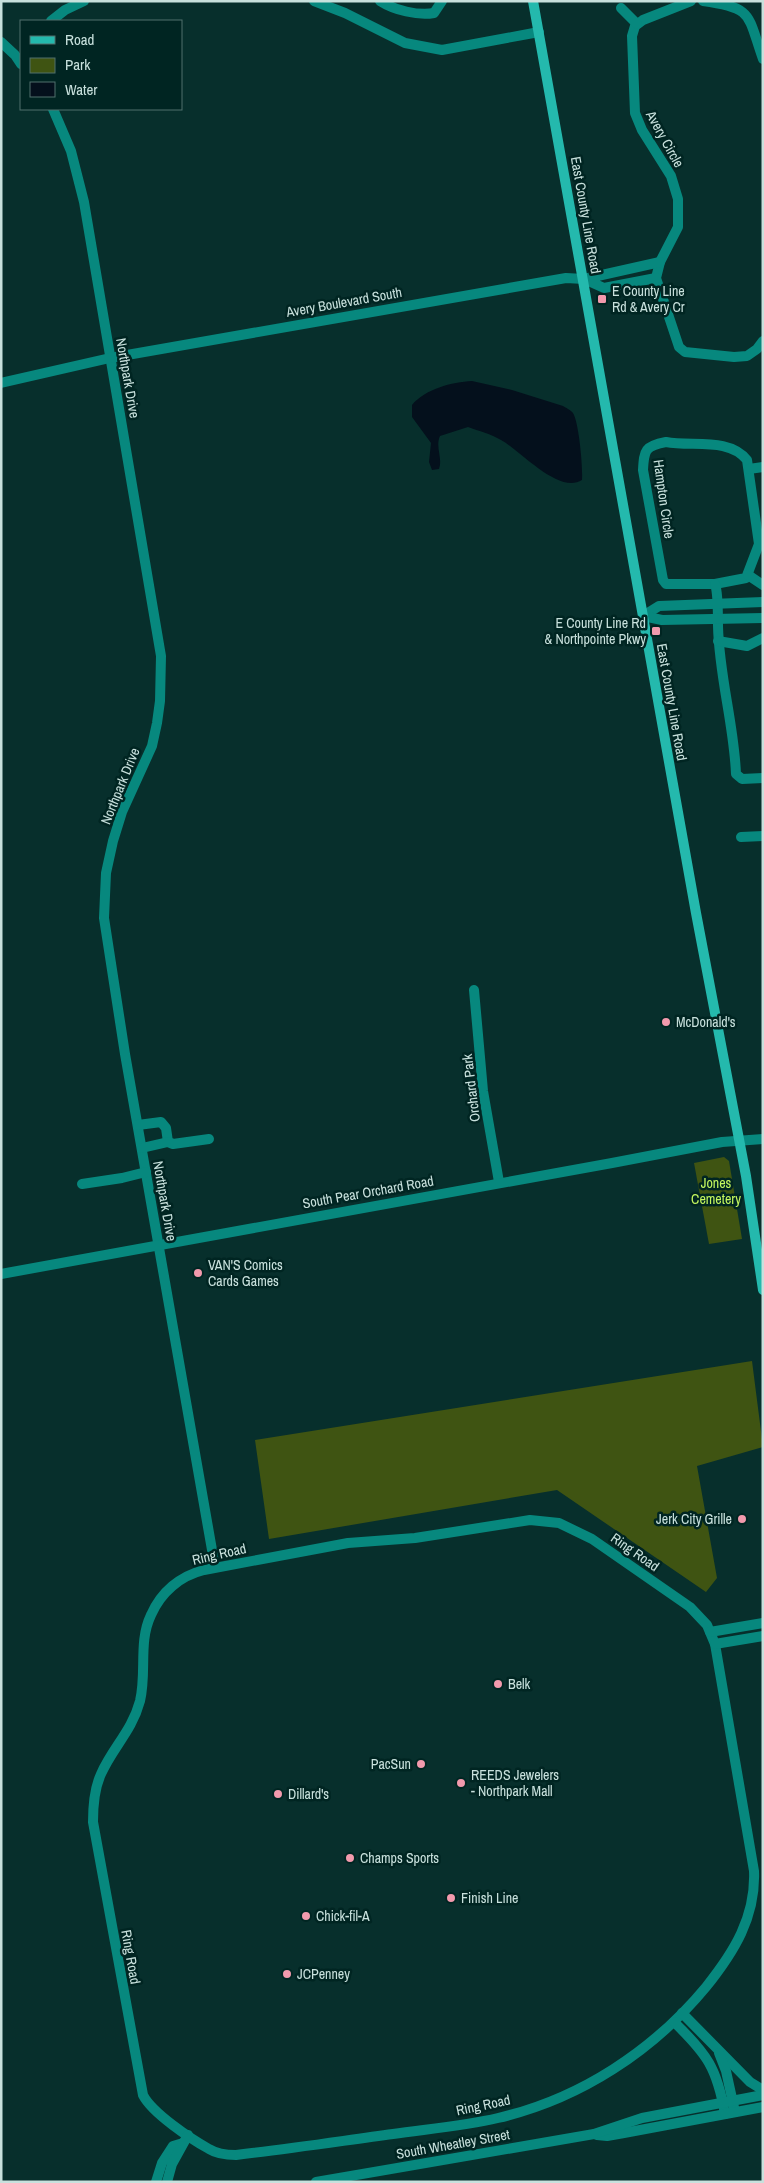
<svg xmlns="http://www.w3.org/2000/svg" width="764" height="2183" font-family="'Archivo Narrow',sans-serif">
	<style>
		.green { fill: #3f5412 }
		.water { fill: #04101c }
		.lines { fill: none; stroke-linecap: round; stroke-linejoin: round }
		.minor { stroke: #07887e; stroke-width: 10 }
		.tertiary { stroke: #07887e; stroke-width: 10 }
		.secondary { stroke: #24b9ad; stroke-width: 10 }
		.poi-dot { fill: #f29aad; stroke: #002522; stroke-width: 2 }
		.labels { text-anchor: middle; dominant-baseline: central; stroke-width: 5; stroke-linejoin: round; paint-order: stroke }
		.street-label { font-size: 14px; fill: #c8e1dd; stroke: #002522 }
		.poi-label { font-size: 14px; fill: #c8e1dd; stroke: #002522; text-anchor: start }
		.park-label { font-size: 14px; fill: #c4f85f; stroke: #002522 }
	</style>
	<rect width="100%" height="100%" fill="#072f2c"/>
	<g class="green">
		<polygon points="724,1157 729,1161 742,1239 709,1244 694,1163"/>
		<polygon points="752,1361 763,1447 697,1466 717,1578 706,1592 557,1490 269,1539 255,1440"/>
	</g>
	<path class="water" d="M472,381L512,390L563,406C566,408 571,410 573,413C579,423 583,467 582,480C559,495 520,450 501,440C491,434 479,431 468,427L440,436C435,447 443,458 439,469L432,470L429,462L431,443L412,417V405C425,389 452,382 472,381Z"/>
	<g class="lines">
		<g class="minor">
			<polyline points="314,1 345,13 405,43 442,50 539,32"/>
			<path d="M380,1C394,10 418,16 434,13L442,1"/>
			<polyline points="691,1 643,20 635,26 632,36 635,113 642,130 671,176 678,199 678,227 660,262 656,278 679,347 685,352 734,357 747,356 757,349 763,341"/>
			<path d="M703,1C754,8 747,14 763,59"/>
			<polyline points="621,8 637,24"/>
			<polyline points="51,21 65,10 84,1"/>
			<polyline points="1,42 15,55 21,64"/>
			<polyline points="53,109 71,151 84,202 161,656 160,701 157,723 152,746 122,812 113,841 106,873 104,918 125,1054 215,1567"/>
			<polyline points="656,278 604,288 584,279 660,262"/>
			<polyline points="1,383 110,358 566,278 584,279"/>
			<path d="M666,442C692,447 729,437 747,460L759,544L746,578L715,584H666L663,580L643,470C644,450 645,446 666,442Z"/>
			<polyline points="749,469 763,467"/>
			<polyline points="748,575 763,585"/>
			<path d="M715,584C718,592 718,616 718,626C719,676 734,724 736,774L742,779L763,778"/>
			<polyline points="643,616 659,606 763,602"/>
			<polyline points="643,616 662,620 763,618"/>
			<polyline points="718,641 747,646 763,638"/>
			<polyline points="741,837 763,836"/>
			<polyline points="474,990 483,1091 499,1182"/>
			<polyline points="138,1125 161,1122 166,1128 168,1142"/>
			<polyline points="142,1148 168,1142 173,1144 209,1139"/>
			<polyline points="82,1184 122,1178 146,1172"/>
			<path d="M530,1520L559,1523L592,1539L690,1607L707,1625L715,1644L754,1871C756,1917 734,1952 706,1987C653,2051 580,2099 498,2118C464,2126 428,2129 393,2134C341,2141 288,2149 236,2155C226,2155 217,2154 209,2149C191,2139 152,2113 143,2095L93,1822C93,1806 94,1789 101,1774C113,1747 132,1731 140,1701C147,1672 138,1642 151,1615C161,1592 180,1576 204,1570L348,1543L415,1538Z"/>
			<polyline points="710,1632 763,1623"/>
			<polyline points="715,1644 763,1636"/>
			<polyline points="682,2013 750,2082 763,2090"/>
			<path d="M674,2022C707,2054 717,2068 725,2114"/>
			<polyline points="719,2053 726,2071 735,2112"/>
			<polyline points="156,2182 162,2163 173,2146 183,2143"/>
			<polyline points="167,2182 172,2164 188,2135"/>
		</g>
		<g class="tertiary">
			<polyline points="1,1274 612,1163 722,1142 763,1139"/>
			<polyline points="597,2135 607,2136 624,2133 763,2107"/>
			<polyline points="316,2182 594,2134 642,2118 763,2095"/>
		</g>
		<polyline class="secondary" points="533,1 696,913 746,1176 763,1290"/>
	</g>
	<g class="poi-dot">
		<rect x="597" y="294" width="10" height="10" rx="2.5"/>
		<rect x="651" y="626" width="10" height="10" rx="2.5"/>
		<circle cx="666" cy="1022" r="5"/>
		<circle cx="198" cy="1273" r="5"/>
		<circle cx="742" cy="1519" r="5"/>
		<circle cx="498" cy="1684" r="5"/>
		<circle cx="421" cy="1764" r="5"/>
		<circle cx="461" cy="1783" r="5"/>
		<circle cx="278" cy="1794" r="5"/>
		<circle cx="350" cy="1858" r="5"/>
		<circle cx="451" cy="1898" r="5"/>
		<circle cx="306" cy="1916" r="5"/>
		<circle cx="287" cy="1974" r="5"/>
	</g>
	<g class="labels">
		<g class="street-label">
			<text transform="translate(665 139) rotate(61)">Avery Circle</text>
			<text transform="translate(586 215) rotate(80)">East County Line Road</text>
			<text transform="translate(344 302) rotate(-10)">Avery Boulevard South</text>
			<text transform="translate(128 378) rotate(80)">Northpark Drive</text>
			<text transform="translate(664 499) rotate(82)">Hampton Circle</text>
			<text transform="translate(672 702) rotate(80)">East County Line Road</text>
			<text transform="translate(120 786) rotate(-68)">Northpark Drive</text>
			<text transform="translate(471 1088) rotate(-97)">Orchard Park</text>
			<text transform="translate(368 1192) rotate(-10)">South Pear Orchard Road</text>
			<text transform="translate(165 1201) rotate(80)">Northpark Drive</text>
			<text transform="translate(635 1552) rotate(35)">Ring Road</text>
			<text transform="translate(219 1554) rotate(-13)">Ring Road</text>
			<text transform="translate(131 1957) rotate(80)">Ring Road</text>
			<text transform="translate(483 2105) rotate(-12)">Ring Road</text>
			<text transform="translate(453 2144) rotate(-10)">South Wheatley Street</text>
		</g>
		<g class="poi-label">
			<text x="612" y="291">E County Line<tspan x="612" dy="16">Rd &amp; Avery Cr</tspan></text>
			<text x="646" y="623" text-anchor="end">E County Line Rd<tspan x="646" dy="16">&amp; Northpointe Pkwy</tspan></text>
			<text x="676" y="1022">McDonald's</text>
			<text x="208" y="1265">VAN'S Comics<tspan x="208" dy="16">Cards Games</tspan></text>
			<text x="732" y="1519" text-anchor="end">Jerk City Grille</text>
			<text x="508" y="1684">Belk</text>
			<text x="411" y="1764" text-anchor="end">PacSun</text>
			<text x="471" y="1775">REEDS Jewelers<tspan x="471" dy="16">- Northpark Mall</tspan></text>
			<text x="288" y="1794">Dillard's</text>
			<text x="360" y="1858">Champs Sports</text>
			<text x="461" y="1898">Finish Line</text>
			<text x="316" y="1916">Chick-fil-A</text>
			<text x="297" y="1974">JCPenney</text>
		</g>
		<g class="park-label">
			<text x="716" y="1183">Jones<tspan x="716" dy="16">Cemetery</tspan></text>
		</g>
	</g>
	<rect width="764" height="2183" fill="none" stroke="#c8e1dd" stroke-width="5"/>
	<rect x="20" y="20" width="162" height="90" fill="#002522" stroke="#50706d"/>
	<rect x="30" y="36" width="25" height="8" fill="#24b9ad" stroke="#50706d"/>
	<text x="65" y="45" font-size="15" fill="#c8e1dd">Road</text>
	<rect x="30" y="58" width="25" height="15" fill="#3f5412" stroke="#50706d"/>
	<text x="65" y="70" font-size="15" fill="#c8e1dd">Park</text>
	<rect x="30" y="82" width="25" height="15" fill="#04101c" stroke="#50706d"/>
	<text x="65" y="95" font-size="15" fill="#c8e1dd">Water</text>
</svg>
